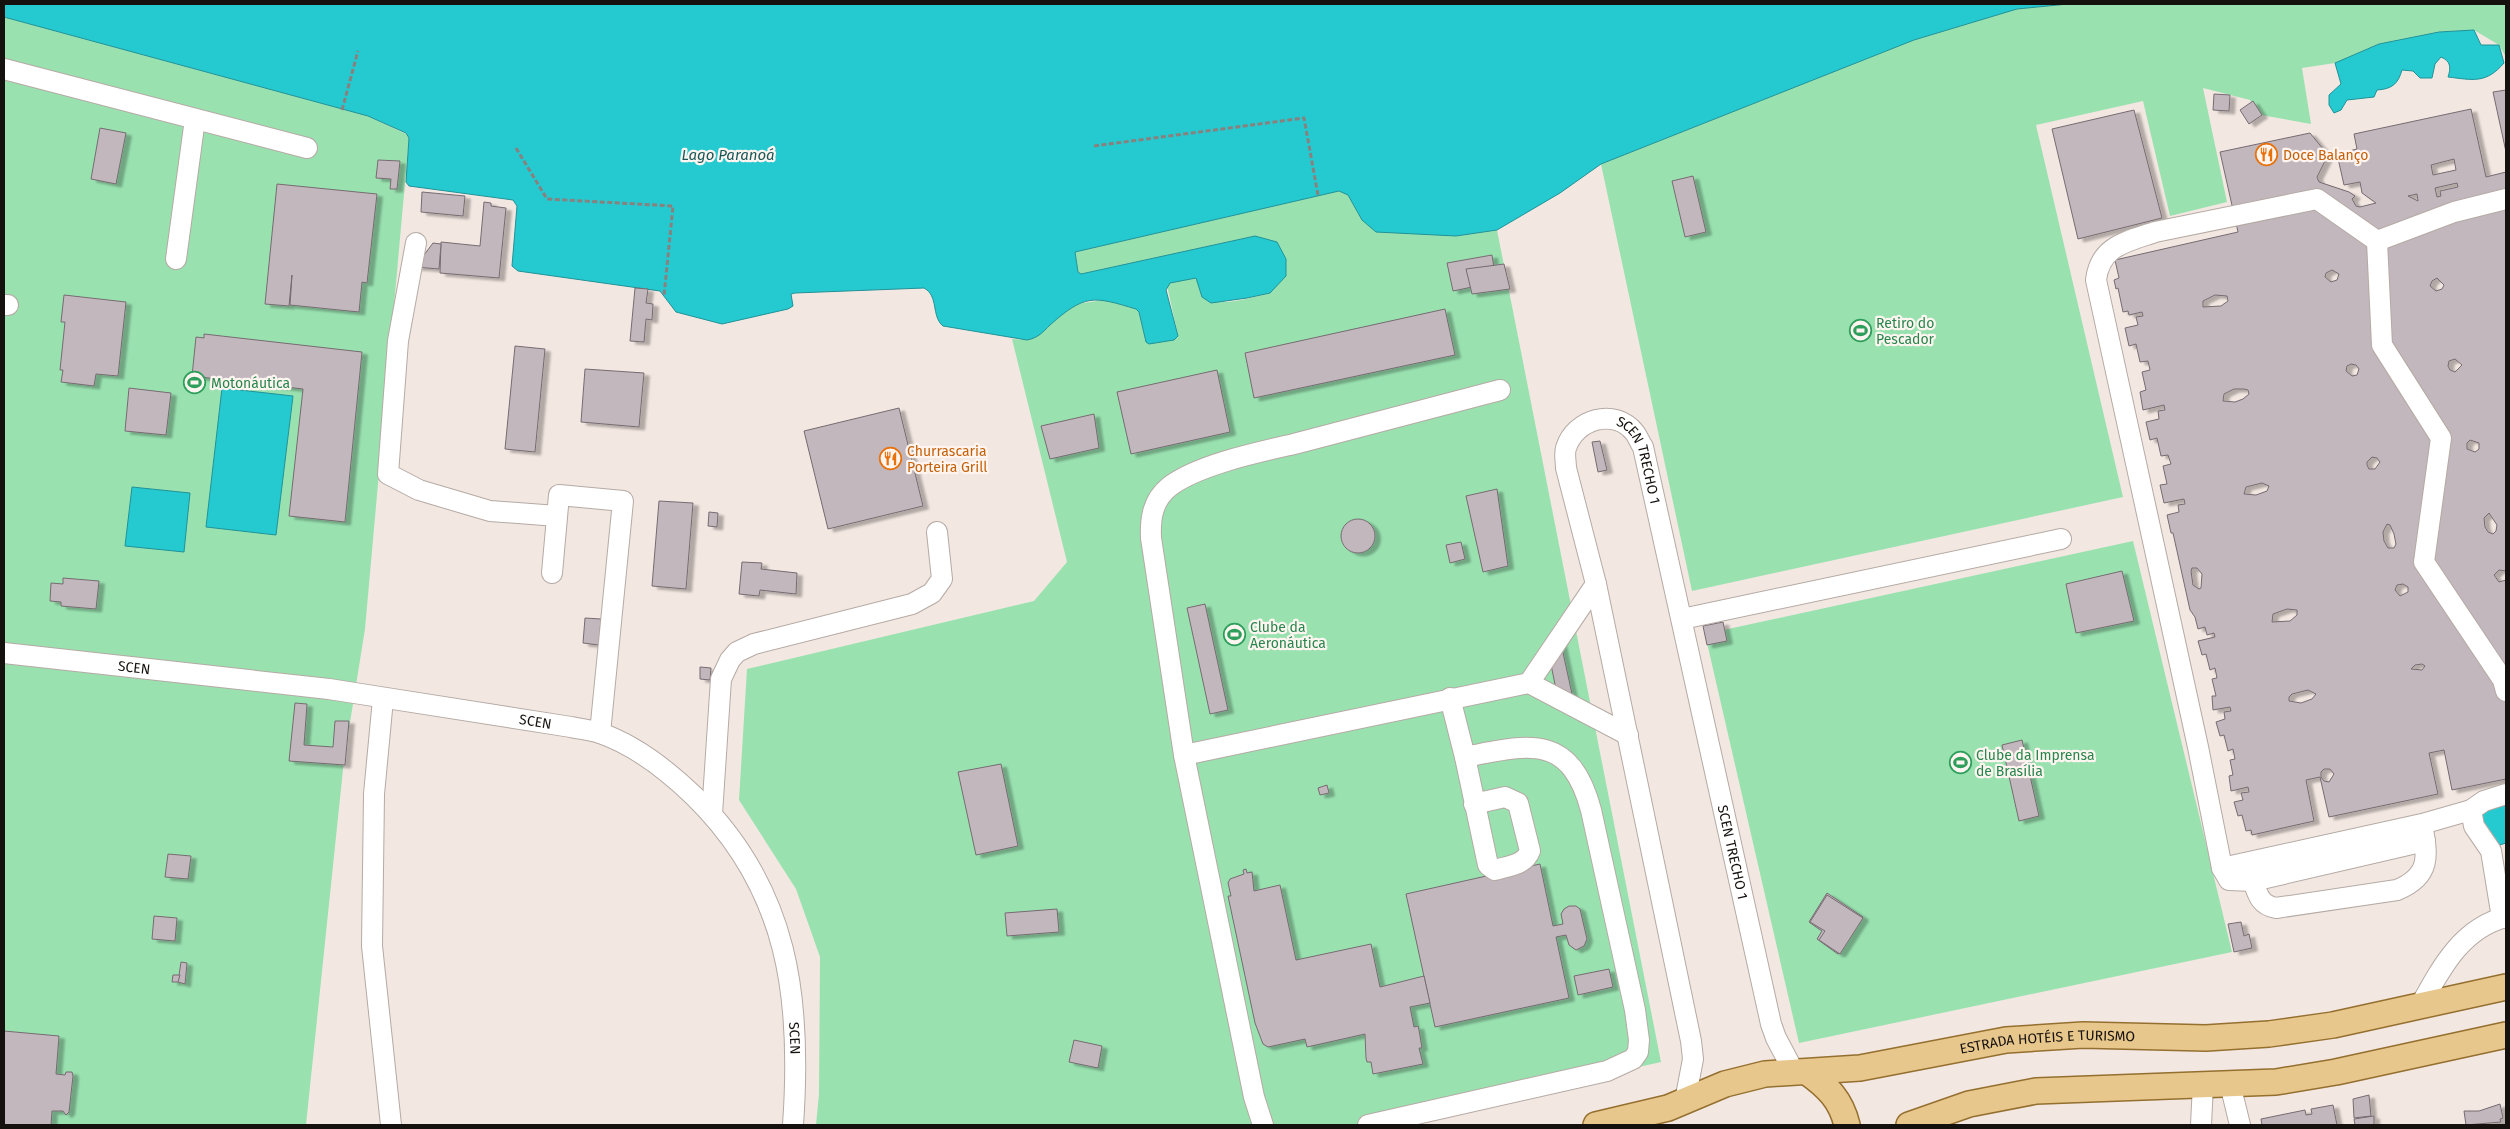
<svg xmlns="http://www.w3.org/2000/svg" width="2510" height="1129" font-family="'Fira Sans',sans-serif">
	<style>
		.green { fill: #99e2b0 }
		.water { fill: #25cad1; stroke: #209297 }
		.building { fill: #c2b7bd; stroke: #766b71; fill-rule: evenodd; filter: url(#shadow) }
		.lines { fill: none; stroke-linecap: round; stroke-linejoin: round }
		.minor-casing { stroke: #b5aaa4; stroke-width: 22 }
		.major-casing { stroke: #946f2f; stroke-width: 28 }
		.path { stroke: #89817d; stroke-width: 3; stroke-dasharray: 5 2.5; stroke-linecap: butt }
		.minor { stroke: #fff; stroke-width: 20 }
		.major { stroke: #e8c78c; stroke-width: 25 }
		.labels { text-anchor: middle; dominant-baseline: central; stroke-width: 4.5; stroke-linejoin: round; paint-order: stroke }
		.food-label { font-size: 14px; fill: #c56008; stroke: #fff5f0; text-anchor: start }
		.leisure-label { font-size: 14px; fill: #27864d; stroke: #fff5f0; text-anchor: start }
		.street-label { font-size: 14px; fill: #15110f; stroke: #fff5f0 }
		.water-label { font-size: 15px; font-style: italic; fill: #185759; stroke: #fff5f0 }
	</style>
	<defs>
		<filter id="shadow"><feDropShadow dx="5.5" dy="3" stdDeviation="1" flood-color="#0004"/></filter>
	</defs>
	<rect width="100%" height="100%" fill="#f3e7e1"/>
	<g class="green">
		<polygon points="2068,4 2506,4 2506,57 2499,45 2474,30 2439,32 2379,44 2335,63 2302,68 2311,124 2261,115 2250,100 2203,88 2227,202 2170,216 2143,101 2036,125 2123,497 1692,591 1601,164 1914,40 2017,9"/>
		<polygon points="4,17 368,116 406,134 409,138 365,629 344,760 306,1125 4,1125"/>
		<path d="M1339,191L1348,195L1362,220L1456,236L1497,230L1661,1062L1380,1125H816L819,1094L820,957L796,889L739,800L747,669L1034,601L1067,562L1012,339L1028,340L1075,304L1105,300L1136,308L1139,312L1146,342L1178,336L1167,285L1170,283L1193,277L1198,281L1202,297C1220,308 1250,298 1270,293L1255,236L1081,274L1078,272L1075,252Z"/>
		<polygon points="2133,541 2232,952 1799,1043 1705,634"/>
	</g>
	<g class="water">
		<path d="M4,4H2068L2017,9L1914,40L1601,164L1560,193L1497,230L1456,236L1376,232L1362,220L1348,195L1339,191L1075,252L1078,272L1081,274L1255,236L1277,242L1286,259V276L1270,293L1247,298L1211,303L1202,297L1196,278L1170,283L1166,290L1178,336L1174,340L1149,344L1146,342L1139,312L1136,309C1093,296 1085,294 1050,325C1043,332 1038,338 1027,340L943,326C931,316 939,296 924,288L795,293L791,294L793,306L788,309L722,324L676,312L660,291L518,271L512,266L517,206L513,200L409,186L406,182L409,138L406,133L368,116L4,17Z"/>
		<path d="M2474,30L2481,45H2499L2504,63C2486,84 2473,80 2448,77C2451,68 2451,61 2441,57L2435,64L2432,78H2420L2413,71L2402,70C2398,84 2392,89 2377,90L2374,97L2347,100L2341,110L2334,113L2329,105V95L2341,84L2335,63L2379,44L2439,32Z"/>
		<polygon points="222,388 293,396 276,535 206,527"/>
		<polygon points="132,487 190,493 184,552 125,546"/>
		<polygon points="2506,801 2506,843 2490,848 2479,810"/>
	</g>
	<g class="building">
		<polygon points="2506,90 2506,152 2493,92"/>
		<polygon points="2214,94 2230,95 2229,111 2213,110"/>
		<polygon points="2253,101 2262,115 2249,124 2240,110"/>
		<path d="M2471,109L2486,177L2506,172V571L2499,570L2494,575L2499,582L2506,580V779L2452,790L2444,750L2429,753L2438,794L2329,817L2320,777L2306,780L2314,821L2252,835L2251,830L2246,831L2242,815L2238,816L2234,802L2243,800L2241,793L2249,792L2248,787L2231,791L2229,776L2233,775L2230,760L2235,759L2233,749L2228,751L2224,735L2220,736L2216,722L2225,719L2224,712L2231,711L2230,707L2213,710L2212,696H2216L2212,679L2217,678L2215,668L2210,670L2206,654L2202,655L2198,641L2215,637L2214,633L2207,635L2205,627L2198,629L2195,617L2190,610L2173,533H2171L2167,515L2179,512L2178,505L2185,504L2184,499L2164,503L2160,485L2167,484L2163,466L2171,464L2168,455L2161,456L2157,438L2150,440L2146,422L2159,419L2158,411L2165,410L2164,405L2143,410L2140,392L2146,390L2142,372L2150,370L2148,361L2140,362L2136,344L2129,346L2125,328L2138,325L2136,317L2143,316L2142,312L2129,315L2128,311L2123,312L2118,288L2116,289L2114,280L2119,278L2115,260L2238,232L2220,152L2310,133L2328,155L2317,177L2319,182L2349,192L2355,196L2352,199L2356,206L2360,207L2376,203L2362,193L2360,182L2344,185L2337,154L2357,149L2354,134ZM2454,159L2456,170L2433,175L2431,165ZM2457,183L2458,187L2440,191L2441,196L2437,197L2435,188ZM2417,194L2418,201L2408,196ZM2332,270L2339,274L2337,280L2331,282L2325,277L2326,273ZM2437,278L2444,285L2442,289L2436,291L2430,286L2432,281ZM2215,295L2227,296L2228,301L2221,306L2203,307V301ZM2455,359L2462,365L2455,372L2450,370L2448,366L2449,361ZM2351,364L2356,365L2359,369L2357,375L2352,376L2346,371L2347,366ZM2244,389L2248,390L2249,394L2243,399L2235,402L2223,401L2224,394L2234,389ZM2470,440L2479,443V449L2475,452L2467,449V443ZM2372,457L2377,458L2380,462L2375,469H2369L2367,465V462ZM2262,483L2269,486L2267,491L2256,495L2244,494L2246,487ZM2489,513L2497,525L2496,531L2493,534L2488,532L2485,527L2484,518ZM2387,524L2390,525L2394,534L2396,544L2394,548H2388L2384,541L2383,532ZM2192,568H2197L2202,574L2201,588L2199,589L2193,585L2191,571ZM2403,584L2408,587V592L2400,596L2395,590L2397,585ZM2287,609L2297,610V615L2290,621L2272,622L2273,614ZM2422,664L2425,666L2422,670L2411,669L2415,665ZM2308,690L2316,694L2312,699L2301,703L2289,701V697L2292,694ZM2324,769H2330L2334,774L2329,782L2324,781L2321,777V772Z"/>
		<polygon points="2134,110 2162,218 2078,239 2052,129"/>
		<polygon points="100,128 126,133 116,184 91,179"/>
		<polygon points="378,160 400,161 397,189 390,189 391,179 376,178"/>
		<polygon points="1693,176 1706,232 1685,237 1672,181"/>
		<polygon points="277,184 377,194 367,283 362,282 359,312 290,305 292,275 289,306 265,304"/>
		<polygon points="422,192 465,196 463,216 421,212"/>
		<polygon points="484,202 491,203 491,206 506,208 499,278 440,273 441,242 480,246"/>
		<polygon points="433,243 441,244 439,269 415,267"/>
		<polygon points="1492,255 1496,282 1453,291 1447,263"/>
		<polygon points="1504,264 1510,289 1472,294 1466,269"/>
		<polygon points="635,288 648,289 646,303 653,304 652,320 646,319 644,342 630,341"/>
		<polygon points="64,295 126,302 118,376 96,374 94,386 61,382 63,370 60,370 65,322 61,322"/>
		<polygon points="1445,309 1455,355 1254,398 1245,353"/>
		<polygon points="204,334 362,352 345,522 289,516 303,389 192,376 196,337 204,338"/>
		<polygon points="515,346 545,349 535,452 505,449"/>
		<polygon points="585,369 644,373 639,427 581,422"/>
		<polygon points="1217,370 1230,432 1131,454 1117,392"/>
		<polygon points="129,388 171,393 166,435 125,431"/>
		<polygon points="899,408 923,506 828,529 804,431"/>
		<polygon points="1094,414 1099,448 1050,459 1041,426"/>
		<polygon points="1600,441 1607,470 1598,472 1592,442"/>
		<polygon points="1497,489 1508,566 1483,572 1466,496"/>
		<polygon points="659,501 693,503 686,589 652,586"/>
		<polygon points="709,512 718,513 717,527 708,526"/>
		<circle cx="1358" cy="536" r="17"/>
		<polygon points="1461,542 1465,559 1450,563 1446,545"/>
		<polygon points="742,562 762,563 761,569 797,573 796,594 760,590 759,596 739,594"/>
		<polygon points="2122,571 2134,621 2076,633 2066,584"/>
		<polygon points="63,578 99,581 96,609 61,606 61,602 50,601 51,583 63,584"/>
		<polygon points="1205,604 1228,710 1210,714 1187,608"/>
		<polygon points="585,618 601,619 599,645 583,643"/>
		<polygon points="1723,622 1727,641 1707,645 1703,626"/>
		<polygon points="1560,639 1572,694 1557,694 1549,655"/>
		<polygon points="700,667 711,668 710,680 700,679"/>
		<polygon points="295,703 307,704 304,745 333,747 335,721 349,721 345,765 289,761"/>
		<polygon points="2022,740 2039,816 2019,821 2002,745"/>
		<polygon points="1001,764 1018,846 976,855 958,772"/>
		<polygon points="1327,785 1329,793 1320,795 1318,788"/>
		<polygon points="168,854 191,856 188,879 165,877"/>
		<polygon points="1540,864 1553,926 1563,924 1561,914 1564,909 1569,906 1576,906 1580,909 1587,939 1584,946 1576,950 1569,945 1566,935 1556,937 1569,998 1435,1027 1406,894"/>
		<polygon points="1246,869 1247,873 1252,872 1254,891 1280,885 1296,960 1371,944 1380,987 1424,976 1430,1003 1410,1007 1414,1027 1418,1026 1419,1030 1422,1048 1419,1048 1423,1064 1373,1074 1371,1062 1367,1062 1366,1058 1365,1034 1307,1047 1305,1039 1268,1047 1263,1044 1255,1023 1228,896 1231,896 1228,883 1230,879 1244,874 1243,870"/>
		<polygon points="1827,893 1863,917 1838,954 1817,939 1822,931 1809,922"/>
		<polygon points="1827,895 1863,918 1840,954 1819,940 1825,931 1810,922"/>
		<polygon points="1057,909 1059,932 1007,936 1005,913"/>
		<polygon points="154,916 177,918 175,941 152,939"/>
		<polygon points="2241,922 2244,936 2249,934 2252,948 2234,952 2228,924"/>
		<polygon points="181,962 187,963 185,984 178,982"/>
		<polygon points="1609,969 1613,987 1578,995 1574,976"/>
		<polygon points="173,975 180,975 178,982 172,982"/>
		<polygon points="4,1031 59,1036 56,1074 65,1075 66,1072 72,1072 73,1076 69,1112 66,1115 63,1111 52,1111 51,1125 4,1125"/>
		<polygon points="1074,1040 1102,1046 1098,1068 1069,1062"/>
		<polygon points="2369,1095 2371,1116 2354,1118 2353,1099"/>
		<polygon points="2500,1104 2503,1118 2500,1119 2501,1122 2466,1125 2464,1111 2479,1111"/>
		<polygon points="2333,1105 2337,1125 2262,1125 2261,1119 2305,1110 2306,1115 2312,1114 2311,1109"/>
		<polygon points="2374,1116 2374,1125 2355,1125 2354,1119"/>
	</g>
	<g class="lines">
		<defs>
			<g id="minor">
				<polyline points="4,69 307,148"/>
				<polyline points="2506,199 2454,212 2377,241 2382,345 2441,438 2424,562 2503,680 2506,691"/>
				<polyline points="416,243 398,341 388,474 419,490 490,511 557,516"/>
				<polyline points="176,259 195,119"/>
				<polyline points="4,305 8,305"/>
				<polyline points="552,573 559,495 623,501 600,733"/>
				<polyline points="1682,619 2061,539"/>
				<path id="s1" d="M4,653L329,689L571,727C580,729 591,730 600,733C635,745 668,771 694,796C789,889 802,998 793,1125"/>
				<polyline points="1529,683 1596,584"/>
				<path d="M1450,698L1465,757L1488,865L1495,870C1508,866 1525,865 1530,851L1518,803L1505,797L1474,804"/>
				<polyline points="383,699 374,794 372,946 391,1125"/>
				<polyline points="1184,755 1529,683 1628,735"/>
				<polyline points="2471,810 2474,826 2491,851 2502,918"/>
				<polyline points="712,814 721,679 730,660 737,652 754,644 912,604 932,593 942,579 937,532"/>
				<path d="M2422,824C2428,856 2431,876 2397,890L2276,908C2260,905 2258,895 2253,881L2229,880L2222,868L2422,824L2471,810L2484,801L2506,794"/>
				<path d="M2222,868L2198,747L2096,280C2100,246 2126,242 2155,232L2317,199L2377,241"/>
				<polyline points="2253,881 2425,841"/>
				<path d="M2419,1008C2440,970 2461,928 2506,917"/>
				<polyline points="2230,1084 2240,1125"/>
				<path id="s2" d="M1685,1101L1693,1059L1691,1041L1596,584L1566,468C1566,462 1564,454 1566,448C1575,419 1615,407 1635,433C1638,437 1640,443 1643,447L1771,1024L1776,1038L1794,1072"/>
				<path d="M1263,1125L1254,1097L1184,755L1151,538C1150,518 1153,500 1169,487C1197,465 1259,452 1294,444C1363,426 1431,408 1500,390"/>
				<path d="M1368,1125L1607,1071L1633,1059L1638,1052L1639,1040L1635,1010L1591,810C1570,733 1530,744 1465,757"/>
				<polyline points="2201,1125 2203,1084"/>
			</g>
			<g id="major">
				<path d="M1807,1072C1828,1087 1841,1100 1847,1125"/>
				<path id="s3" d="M1596,1125L1668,1108L1725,1084L1765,1074L1860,1068L2006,1040L2083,1035L2206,1038L2269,1034L2333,1025L2506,987"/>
				<polyline points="1909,1125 1969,1104 2036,1091 2276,1082 2336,1072 2506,1035"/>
			</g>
		</defs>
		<use href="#minor" class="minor-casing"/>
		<use href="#major" class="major-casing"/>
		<g class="path">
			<polyline points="342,110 358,51"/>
			<polyline points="1094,146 1304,118 1318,195"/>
			<polyline points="516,148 547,199 673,206 664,296"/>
		</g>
		<use href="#minor" class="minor"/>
		<use href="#major" class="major"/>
	</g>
	<defs>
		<symbol id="restaurant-ring" viewBox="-11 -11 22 22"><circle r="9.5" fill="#fff5f0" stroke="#e8710a" stroke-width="1.5"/><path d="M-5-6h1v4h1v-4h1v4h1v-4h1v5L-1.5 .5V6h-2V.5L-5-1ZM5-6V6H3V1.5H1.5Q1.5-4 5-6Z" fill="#e8710a"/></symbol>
		<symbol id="stadium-ring" viewBox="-11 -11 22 22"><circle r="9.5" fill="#fff5f0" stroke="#2e9e5b" stroke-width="1.5"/><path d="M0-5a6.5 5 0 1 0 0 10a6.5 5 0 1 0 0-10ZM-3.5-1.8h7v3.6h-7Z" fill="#2e9e5b"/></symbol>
	</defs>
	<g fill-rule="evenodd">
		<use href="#restaurant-ring" x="2254" y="142" width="25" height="25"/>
		<use href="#stadium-ring" x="1848" y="318" width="25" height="25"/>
		<use href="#stadium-ring" x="182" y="370" width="25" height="25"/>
		<use href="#restaurant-ring" x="878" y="446" width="25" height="25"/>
		<use href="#stadium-ring" x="1222" y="622" width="25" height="25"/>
		<use href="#stadium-ring" x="1948" y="750" width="25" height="25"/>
	</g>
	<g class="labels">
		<g class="food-label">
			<text x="2283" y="155">Doce Balanço</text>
			<text x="907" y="451">Churrascaria<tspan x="907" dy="16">Porteira Grill</tspan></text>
		</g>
		<g class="leisure-label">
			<text x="1876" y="323">Retiro do<tspan x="1876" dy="16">Pescador</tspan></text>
			<text x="211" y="383">Motonáutica</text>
			<text x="1250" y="627">Clube da<tspan x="1250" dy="16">Aeronáutica</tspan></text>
			<text x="1976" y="755">Clube da Imprensa<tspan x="1976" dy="16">de Brasília</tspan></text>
		</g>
		<g class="street-label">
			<text stroke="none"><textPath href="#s2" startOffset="780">SCEN TRECHO 1</textPath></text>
			<text stroke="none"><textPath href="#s1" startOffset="131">SCEN</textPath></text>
			<text stroke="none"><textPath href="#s1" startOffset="536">SCEN</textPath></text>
			<text stroke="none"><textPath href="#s2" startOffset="1185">SCEN TRECHO 1</textPath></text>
			<text stroke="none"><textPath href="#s1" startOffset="985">SCEN</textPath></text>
			<text stroke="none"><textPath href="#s3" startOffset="462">ESTRADA HOTÉIS E TURISMO</textPath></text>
		</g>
		<g class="water-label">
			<text x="728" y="155">Lago Paranoá</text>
		</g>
	</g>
	<rect width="2510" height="1129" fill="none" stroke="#15110f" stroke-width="10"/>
</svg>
